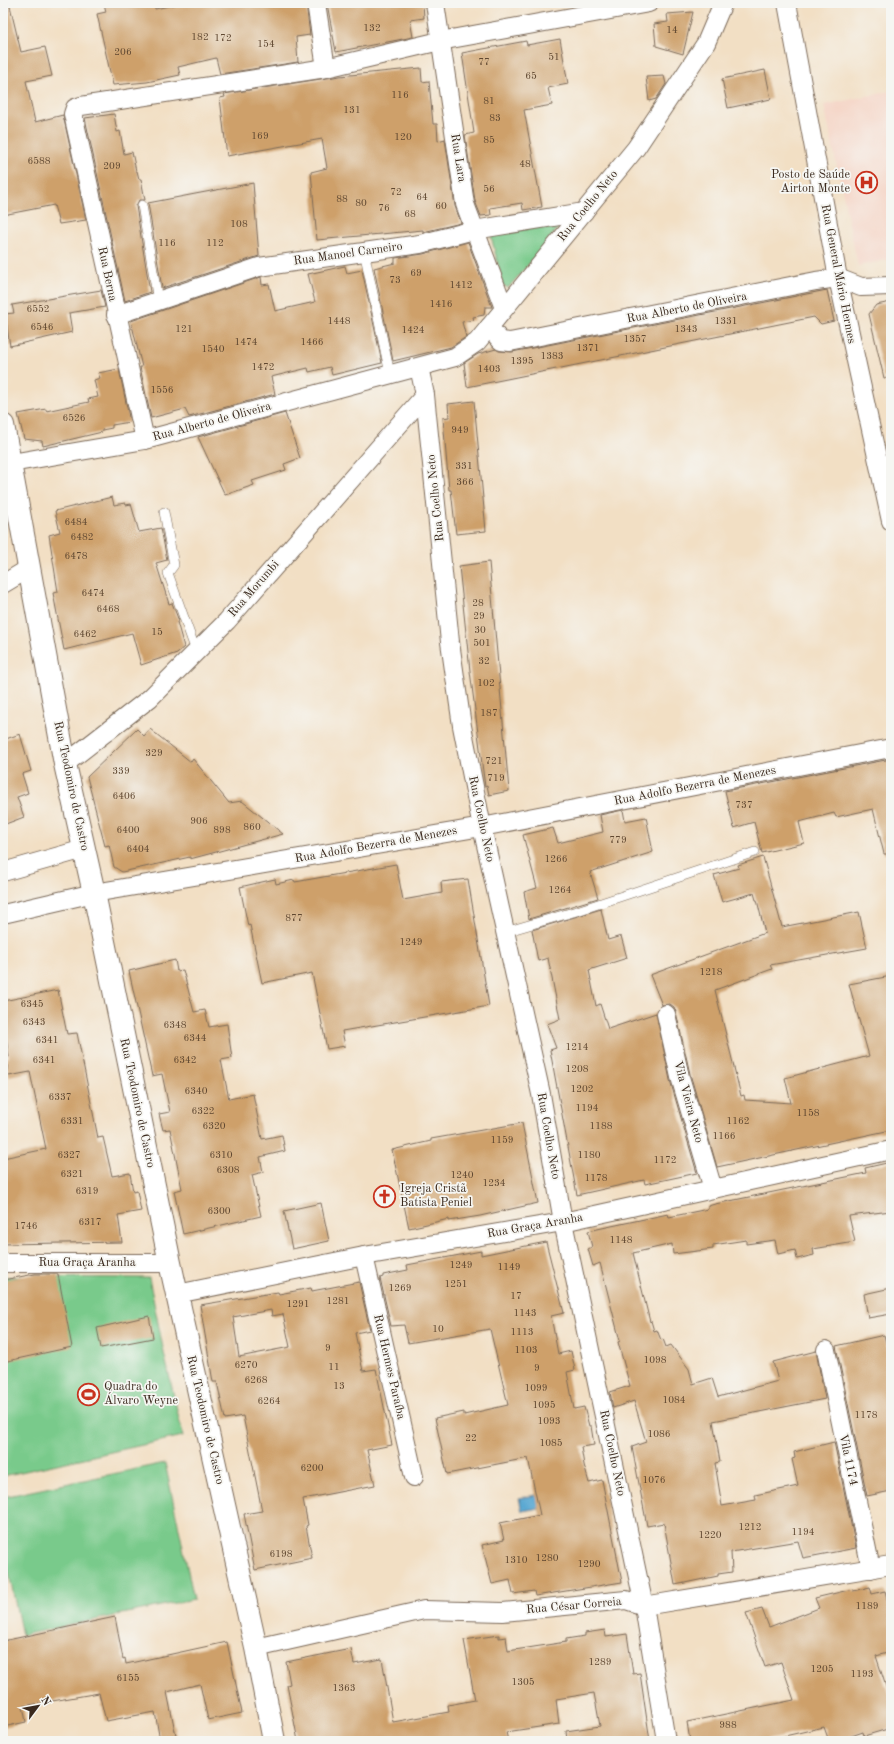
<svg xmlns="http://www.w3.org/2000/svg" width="894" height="1744" font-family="'Old Standard TT',serif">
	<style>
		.built { fill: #f5d2c2 }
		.green { fill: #79ca8b; stroke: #5a7a54 }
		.water { fill: #58a7d2; stroke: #4a6878 }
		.building { fill: #cea06a; fill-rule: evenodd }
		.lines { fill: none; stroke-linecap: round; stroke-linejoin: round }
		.service-casing { stroke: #7b6958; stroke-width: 10 }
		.minor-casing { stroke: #7b6958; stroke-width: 20 }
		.tertiary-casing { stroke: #7b6958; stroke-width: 24 }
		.service { stroke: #fff; stroke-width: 9 }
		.minor { stroke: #fff; stroke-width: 18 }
		.tertiary { stroke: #fff; stroke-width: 22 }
		.labels { text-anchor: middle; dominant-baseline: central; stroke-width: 3.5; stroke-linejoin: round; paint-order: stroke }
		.number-label { font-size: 10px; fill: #604831 }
		.street-label { font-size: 12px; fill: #3b2a1e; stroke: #f6f6f2 }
		.poi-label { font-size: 12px; fill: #3b2a1e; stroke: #f6f6f2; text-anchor: start }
	</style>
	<rect width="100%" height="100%" fill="#f6f6f2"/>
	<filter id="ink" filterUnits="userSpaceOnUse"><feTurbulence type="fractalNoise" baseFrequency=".025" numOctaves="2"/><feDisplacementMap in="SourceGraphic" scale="8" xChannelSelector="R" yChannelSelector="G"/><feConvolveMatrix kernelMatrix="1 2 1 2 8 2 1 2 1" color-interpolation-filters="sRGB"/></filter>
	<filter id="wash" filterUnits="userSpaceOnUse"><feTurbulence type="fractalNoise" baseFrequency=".012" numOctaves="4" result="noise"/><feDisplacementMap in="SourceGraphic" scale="16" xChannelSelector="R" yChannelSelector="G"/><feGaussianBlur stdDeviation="0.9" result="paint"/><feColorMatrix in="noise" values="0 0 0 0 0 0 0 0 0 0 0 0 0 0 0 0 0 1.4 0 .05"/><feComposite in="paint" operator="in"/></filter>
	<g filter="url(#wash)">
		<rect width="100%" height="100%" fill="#f2dfc4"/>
		<polygon class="built" points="891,91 891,259 858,266 824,105"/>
		<g class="green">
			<polygon points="565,219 535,257 508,288 503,285 491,236"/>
			<polygon points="3,1277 149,1278 164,1353 183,1436 3,1476"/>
			<polygon points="165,1463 194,1599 22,1635 3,1545 3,1497"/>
		</g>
		<polygon class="water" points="548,1493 551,1506 522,1511 519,1498"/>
		<g id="blocks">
			<g class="building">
				<polygon points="104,3 154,3 155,9 183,3 306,3 310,35 296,37 298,62 220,74 216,58 178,67 180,75 147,82 113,85 97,14 106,12"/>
				<polygon points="327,3 423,3 424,18 410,20 413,37 336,52"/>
				<polygon points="10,6 21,52 45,47 52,76 26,81 35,122 63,115 86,220 59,224 54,205 3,215 3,7"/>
				<polygon points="693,12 683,54 656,46 654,24 668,22 667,14"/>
				<polygon points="560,39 568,84 548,88 552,105 524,110 542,207 523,210 522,203 490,208 491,215 481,216 475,201 465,135 474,133 462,53 526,41 527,45"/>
				<polygon points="421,68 422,82 429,81 433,124 437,124 438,141 445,139 455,206 461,223 423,232 423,230 317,240 311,172 327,168 322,139 227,156 220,98 225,97 224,94 340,76"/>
				<polygon points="765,70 771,99 728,108 722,79"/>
				<polygon points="664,76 666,84 656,99 649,101 646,77"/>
				<polygon points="114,114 117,132 120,131 124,154 132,152 136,171 137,171 139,179 141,179 145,200 139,200 136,206 150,292 125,301 85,118"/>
				<polygon points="253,183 259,256 162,288 148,203"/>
				<polygon points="468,242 492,307 485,307 484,315 473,317 474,320 462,322 466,337 451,347 393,361 374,268 395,263 395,258 423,254"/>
				<polygon points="345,266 347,273 362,270 382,363 332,375 330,367 309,372 308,368 271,377 275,394 189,417 185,409 151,418 140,367 142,367 131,321 261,277 262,285 269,284 275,311 315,302 308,274"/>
				<polygon points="101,290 105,307 69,313 72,332 10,346 5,314 14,313 12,305"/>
				<polygon points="827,290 834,321 821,324 814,317 467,387 464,363 478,354 496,349 499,351 512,352"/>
				<polygon points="891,302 891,377 884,378 869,314 876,305"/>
				<polygon points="119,369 130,422 112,425 112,428 102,430 102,432 43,446 42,441 24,439 18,414 46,409 46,411 89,402 88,399 98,397 94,380 100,378 98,373"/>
				<polygon points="474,401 486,531 456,534 451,490 449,490 443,418 449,417 448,404"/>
				<polygon points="285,413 300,458 284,464 286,470 252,481 254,485 225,495 198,437"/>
				<polygon points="112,497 114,505 125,503 126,505 131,504 139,532 161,528 167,560 156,563 169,604 172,603 179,621 177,622 184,647 177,653 141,665 132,633 64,650 53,593 58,592 49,535 60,532 55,511"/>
				<polygon points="489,562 509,791 489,795 487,785 485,786 482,764 470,671 459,566"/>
				<polygon points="137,729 144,736 150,729 191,762 193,759 229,803 242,801 283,834 190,859 190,857 122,872 114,867 109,845 105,846 87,777"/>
				<polygon points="20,734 31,771 22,774 28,793 17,797 24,817 3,825 3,740"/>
				<polygon points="891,759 891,854 884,854 873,809 836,817 834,813 799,822 804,843 762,853 754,822 734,828 725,791"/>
				<polygon points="623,810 625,821 646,817 653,852 590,872 598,898 529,919 524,892 537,888 523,835 553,828 558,843 603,832 600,815"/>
				<polygon points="763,857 782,927 859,912 867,948 770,965 772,969 715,990 741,1096 744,1095 745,1100 791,1103 785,1078 869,1056 849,984 891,976 891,1130 717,1167 690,1074 676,1012 674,1007 670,1004 662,1005 650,975 765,933 757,900 756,900 754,893 722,902 714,875 739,868 738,865"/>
				<polygon points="396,864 403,900 442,893 441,882 468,879 489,1006 342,1031 345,1046 327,1049 312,973 262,983 250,925 248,926 240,887 275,879 276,884 294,880 295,882"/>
				<polygon points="601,909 608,940 621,936 627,958 589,970 596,1006 600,1004 608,1029 656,1013 670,1080 697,1173 645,1184 644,1180 577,1195 550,1050 556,1048 547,1024 560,1019 548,958 538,961 532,930"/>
				<polygon points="175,960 177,971 183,970 194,1012 205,1010 209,1027 227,1024 232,1058 221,1060 229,1099 253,1094 262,1139 282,1135 285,1151 260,1157 263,1172 252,1175 261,1216 183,1234 174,1191 182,1189 170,1129 163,1130 159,1114 170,1112 162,1074 152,1076 129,971"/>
				<polygon points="58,990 67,1034 77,1033 98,1138 103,1137 112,1176 130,1173 133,1192 137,1191 141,1211 118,1215 122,1242 3,1244 3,1158 46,1149 30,1072 9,1076 6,1058 9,1057 3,1016 3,1001"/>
				<polygon points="522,1123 538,1203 480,1216 449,1221 449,1219 409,1228 392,1150 431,1141 431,1139"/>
				<polygon points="891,1162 891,1211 849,1216 855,1242 813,1249 814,1255 797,1259 795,1250 778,1254 775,1240 746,1244 746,1240 713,1245 713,1249 673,1254 672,1244 633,1253 650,1322 651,1321 654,1331 657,1330 661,1340 663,1339 666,1347 671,1345 689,1369 693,1384 712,1378 718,1397 778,1381 773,1362 816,1351 825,1399 713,1421 720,1462 715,1463 722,1506 756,1500 755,1495 798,1486 792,1459 795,1458 794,1452 834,1442 856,1548 803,1558 798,1541 731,1552 732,1572 718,1574 718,1576 675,1585 664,1523 647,1526 632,1447 646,1442 634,1401 613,1408 610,1392 630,1386 618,1342 620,1341 600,1263 593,1266 588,1249 592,1247 588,1231 668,1214 669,1217 708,1209 708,1206 715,1204 866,1173 865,1168"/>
				<polygon points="321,1203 329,1241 292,1249 284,1211"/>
				<polygon points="546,1242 564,1313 551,1316 558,1354 571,1351 575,1370 567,1372 574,1409 584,1407 589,1426 591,1426 594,1445 581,1447 584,1465 589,1483 602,1480 622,1582 535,1596 534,1591 513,1594 510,1580 492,1584 482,1545 504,1540 500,1523 540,1515 528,1458 447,1474 435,1418 464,1412 464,1415 508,1405 490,1329 408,1343 404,1325 391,1326 380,1278 383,1277 383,1275 408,1270 407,1265 481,1251 481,1255"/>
				<polygon points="35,1274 58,1274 72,1347 3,1362 3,1280"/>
				<path d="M359,1282L370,1330L355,1333L363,1371L376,1369L392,1445L367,1450L375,1485L303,1499L308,1525L306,1526L312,1558L255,1570L244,1514L262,1511L243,1416L225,1419L217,1382H213L200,1305L278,1292L279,1294L311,1288L312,1291ZM271,1310L272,1316L283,1314L290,1347L239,1357L233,1317Z"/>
				<polygon points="891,1288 891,1314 868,1318 864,1294"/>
				<polygon points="149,1316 153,1338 101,1348 97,1328"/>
				<polygon points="884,1335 891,1362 891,1491 867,1496 836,1346"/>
				<polygon points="870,1587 872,1594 885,1591 891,1614 891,1652 876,1656 891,1702 891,1728 864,1736 863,1732 837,1741 829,1741 824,1727 763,1741 690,1741 687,1722 794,1700 781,1662 765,1667 746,1613 762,1609 769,1627 819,1608 815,1598 853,1589 853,1591"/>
				<polygon points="115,1617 123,1659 125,1658 126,1664 227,1642 242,1713 208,1720 200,1684 167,1692 177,1741 160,1741 155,1712 106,1721 99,1693 23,1706 26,1722 3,1727 3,1641"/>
				<polygon points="605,1630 606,1637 627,1634 633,1674 640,1673 650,1741 567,1741 566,1731 600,1726 594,1693 556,1699 559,1724 506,1732 508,1741 298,1741 287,1685 290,1684 286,1662 351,1649 354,1664 382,1659 393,1722 449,1712 448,1705 475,1700 464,1640 499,1635 499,1638 506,1637 508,1651 566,1642 566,1639 585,1636 585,1633"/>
			</g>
		</g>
	</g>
	<g filter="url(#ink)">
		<use href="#blocks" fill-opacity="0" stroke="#7b6958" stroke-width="1"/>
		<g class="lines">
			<defs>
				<g id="service">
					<polyline points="142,205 158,301"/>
					<polyline points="364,251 390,374"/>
					<polyline points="164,512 174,565 168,573 196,651"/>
					<polyline points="505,932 580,910 755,852"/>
				</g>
				<g id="minor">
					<polyline points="316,3 326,68"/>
					<polyline points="435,3 465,204 504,308"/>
					<polyline points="787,3 838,278 891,521"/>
					<polyline points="116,315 259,267 420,244 474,230 584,212"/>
					<polyline points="489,327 501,341 510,342 816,281 838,278 861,287 891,286"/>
					<polyline points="419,367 425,395 450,642 462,726 482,827 541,1094 563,1222 644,1606 666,1741"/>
					<polyline points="145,440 73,114 75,108 81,106 326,68 440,41 649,3"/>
					<polyline points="11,463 145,440 455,357 477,342 636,148 706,43 723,3"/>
					<polyline points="3,584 28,569"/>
					<polyline points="65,764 150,698 227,621 425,395"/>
					<polyline points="3,872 84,849"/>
					<polyline points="3,914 94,893 482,827 891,748"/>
					<polyline points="666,1014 680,1077 713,1189"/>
					<polyline points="364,1256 414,1477"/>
					<polyline points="3,1263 170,1263"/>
					<polyline points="177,1294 364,1256 563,1222 891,1150"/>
					<polyline points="826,1350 871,1569"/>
					<polyline points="256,1648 424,1610 503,1612 626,1600 644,1606 891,1565"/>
				</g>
				<polyline id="tertiary" points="3,425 65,764 94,893 170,1263 256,1648 274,1741"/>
			</defs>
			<use href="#service" class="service-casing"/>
			<use href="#minor" class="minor-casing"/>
			<use href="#tertiary" class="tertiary-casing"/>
			<use href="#service" class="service"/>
			<use href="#minor" class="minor"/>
			<use href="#tertiary" class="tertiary"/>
		</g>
	</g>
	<defs>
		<symbol id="hospital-ring" viewBox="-11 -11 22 22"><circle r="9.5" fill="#f6f6f2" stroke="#c8321e" stroke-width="1.5"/><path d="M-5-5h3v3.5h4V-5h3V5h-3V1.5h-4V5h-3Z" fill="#c8321e"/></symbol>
		<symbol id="church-ring" viewBox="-11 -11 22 22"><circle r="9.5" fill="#f6f6f2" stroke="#c8321e" stroke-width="1.5"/><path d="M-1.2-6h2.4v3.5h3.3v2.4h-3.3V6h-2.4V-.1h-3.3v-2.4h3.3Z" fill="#c8321e"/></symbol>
		<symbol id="stadium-ring" viewBox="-11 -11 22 22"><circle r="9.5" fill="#f6f6f2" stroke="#c8321e" stroke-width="1.5"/><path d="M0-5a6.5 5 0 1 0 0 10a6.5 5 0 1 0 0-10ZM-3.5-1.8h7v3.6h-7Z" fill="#c8321e"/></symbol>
	</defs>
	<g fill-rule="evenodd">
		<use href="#hospital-ring" x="854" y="170" width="25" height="25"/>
		<use href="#church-ring" x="372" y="1184" width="25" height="25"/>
		<use href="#stadium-ring" x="76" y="1382" width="25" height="25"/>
	</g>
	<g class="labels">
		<g class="number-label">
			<text x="372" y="28">132</text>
			<text x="672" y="30">14</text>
			<text x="200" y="37">182</text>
			<text x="223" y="38">172</text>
			<text x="266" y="44">154</text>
			<text x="123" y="52">206</text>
			<text x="554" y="57">51</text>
			<text x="484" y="62">77</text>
			<text x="531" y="76">65</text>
			<text x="400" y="95">116</text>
			<text x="489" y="101">81</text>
			<text x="352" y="110">131</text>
			<text x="495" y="118">83</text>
			<text x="260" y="136">169</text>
			<text x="403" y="137">120</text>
			<text x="489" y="140">85</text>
			<text x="39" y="161">6588</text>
			<text x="525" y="164">48</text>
			<text x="112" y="166">209</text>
			<text x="489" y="189">56</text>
			<text x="396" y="192">72</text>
			<text x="422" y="197">64</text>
			<text x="342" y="199">88</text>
			<text x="361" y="203">80</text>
			<text x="441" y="206">60</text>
			<text x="384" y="208">76</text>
			<text x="410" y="214">68</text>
			<text x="239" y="224">108</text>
			<text x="167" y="243">116</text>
			<text x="215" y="243">112</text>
			<text x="416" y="273">69</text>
			<text x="395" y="280">73</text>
			<text x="461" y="285">1412</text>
			<text x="441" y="304">1416</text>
			<text x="38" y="309">6552</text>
			<text x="339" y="321">1448</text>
			<text x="726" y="321">1331</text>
			<text x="42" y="327">6546</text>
			<text x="184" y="329">121</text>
			<text x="686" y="329">1343</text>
			<text x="413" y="330">1424</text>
			<text x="635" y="339">1357</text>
			<text x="246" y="342">1474</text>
			<text x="312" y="342">1466</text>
			<text x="588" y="348">1371</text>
			<text x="213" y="349">1540</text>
			<text x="552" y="356">1383</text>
			<text x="522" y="361">1395</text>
			<text x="263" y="367">1472</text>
			<text x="489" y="369">1403</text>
			<text x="162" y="390">1556</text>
			<text x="74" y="418">6526</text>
			<text x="460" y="430">949</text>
			<text x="464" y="466">331</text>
			<text x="465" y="482">366</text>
			<text x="76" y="522">6484</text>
			<text x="82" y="537">6482</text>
			<text x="76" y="556">6478</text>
			<text x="93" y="593">6474</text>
			<text x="478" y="603">28</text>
			<text x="108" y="609">6468</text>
			<text x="479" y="616">29</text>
			<text x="480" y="630">30</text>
			<text x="157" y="632">15</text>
			<text x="85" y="634">6462</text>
			<text x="482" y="643">501</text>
			<text x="484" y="661">32</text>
			<text x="486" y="683">102</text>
			<text x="489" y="713">187</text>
			<text x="154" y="753">329</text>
			<text x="494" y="761">721</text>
			<text x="121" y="771">339</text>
			<text x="496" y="778">719</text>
			<text x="124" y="796">6406</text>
			<text x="744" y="805">737</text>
			<text x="199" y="821">906</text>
			<text x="252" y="827">860</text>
			<text x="128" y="830">6400</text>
			<text x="222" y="830">898</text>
			<text x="618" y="840">779</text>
			<text x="138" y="849">6404</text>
			<text x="556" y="859">1266</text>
			<text x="560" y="890">1264</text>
			<text x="294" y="918">877</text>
			<text x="411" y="942">1249</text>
			<text x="711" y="972">1218</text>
			<text x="32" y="1004">6345</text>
			<text x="34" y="1022">6343</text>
			<text x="175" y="1025">6348</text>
			<text x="195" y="1038">6344</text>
			<text x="47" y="1040">6341</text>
			<text x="577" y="1047">1214</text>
			<text x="44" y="1060">6341</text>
			<text x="185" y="1060">6342</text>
			<text x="577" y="1069">1208</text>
			<text x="582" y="1089">1202</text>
			<text x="196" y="1091">6340</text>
			<text x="60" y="1097">6337</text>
			<text x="587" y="1108">1194</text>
			<text x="203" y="1111">6322</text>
			<text x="808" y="1113">1158</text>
			<text x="72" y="1121">6331</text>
			<text x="738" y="1121">1162</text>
			<text x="214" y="1126">6320</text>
			<text x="601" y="1126">1188</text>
			<text x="724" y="1136">1166</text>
			<text x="502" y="1140">1159</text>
			<text x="69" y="1155">6327</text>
			<text x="221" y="1155">6310</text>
			<text x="589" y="1155">1180</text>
			<text x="665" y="1160">1172</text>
			<text x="228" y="1170">6308</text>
			<text x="72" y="1174">6321</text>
			<text x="462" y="1175">1240</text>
			<text x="596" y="1178">1178</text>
			<text x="494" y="1183">1234</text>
			<text x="87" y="1191">6319</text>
			<text x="219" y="1211">6300</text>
			<text x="90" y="1222">6317</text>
			<text x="26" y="1226">1746</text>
			<text x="621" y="1240">1148</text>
			<text x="461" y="1265">1249</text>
			<text x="509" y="1267">1149</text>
			<text x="456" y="1284">1251</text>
			<text x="400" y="1288">1269</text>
			<text x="516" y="1296">17</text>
			<text x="338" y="1301">1281</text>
			<text x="298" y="1304">1291</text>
			<text x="525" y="1313">1143</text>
			<text x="438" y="1329">10</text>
			<text x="522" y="1332">1113</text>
			<text x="328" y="1348">9</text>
			<text x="526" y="1350">1103</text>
			<text x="655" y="1360">1098</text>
			<text x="246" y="1365">6270</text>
			<text x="334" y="1367">11</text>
			<text x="537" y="1368">9</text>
			<text x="256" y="1380">6268</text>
			<text x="339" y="1386">13</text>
			<text x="536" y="1388">1099</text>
			<text x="674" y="1400">1084</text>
			<text x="269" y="1401">6264</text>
			<text x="544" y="1405">1095</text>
			<text x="866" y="1415">1178</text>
			<text x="549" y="1421">1093</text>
			<text x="659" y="1434">1086</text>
			<text x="471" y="1438">22</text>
			<text x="551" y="1443">1085</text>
			<text x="312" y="1468">6200</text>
			<text x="654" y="1480">1076</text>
			<text x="750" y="1527">1212</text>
			<text x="803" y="1532">1194</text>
			<text x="710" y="1535">1220</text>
			<text x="281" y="1554">6198</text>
			<text x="547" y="1558">1280</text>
			<text x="516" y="1560">1310</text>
			<text x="589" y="1564">1290</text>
			<text x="867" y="1606">1189</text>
			<text x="600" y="1662">1289</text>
			<text x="822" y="1669">1205</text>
			<text x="862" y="1674">1193</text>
			<text x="128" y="1678">6155</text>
			<text x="523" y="1682">1305</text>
			<text x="344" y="1688">1363</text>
			<text x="728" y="1725">988</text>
		</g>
		<g class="street-label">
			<text transform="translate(458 158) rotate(81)">Rua Lara</text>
			<text transform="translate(588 206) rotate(-51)">Rua Coelho Neto</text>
			<text transform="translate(348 254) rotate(-8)">Rua Manoel Carneiro</text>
			<text transform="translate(107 274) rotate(78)">Rua Berna</text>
			<text transform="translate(838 274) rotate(79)">Rua General Mário Hermes</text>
			<text transform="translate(687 308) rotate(-11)">Rua Alberto de Oliveira</text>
			<text transform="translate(212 422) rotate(-15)">Rua Alberto de Oliveira</text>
			<text transform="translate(436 498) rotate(-96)">Rua Coelho Neto</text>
			<text transform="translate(254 589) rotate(-49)">Rua Morumbi</text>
			<text transform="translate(71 786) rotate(78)">Rua Teodomiro de Castro</text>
			<text transform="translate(695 786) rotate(-11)">Rua Adolfo Bezerra de Menezes</text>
			<text transform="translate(481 819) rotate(78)">Rua Coelho Neto</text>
			<text transform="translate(376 845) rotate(-10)">Rua Adolfo Bezerra de Menezes</text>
			<text transform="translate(688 1102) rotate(75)">Vila Vieira Neto</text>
			<text transform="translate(137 1103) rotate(78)">Rua Teodomiro de Castro</text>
			<text transform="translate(548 1136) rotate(80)">Rua Coelho Neto</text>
			<text transform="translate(535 1226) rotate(-10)">Rua Graça Aranha</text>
			<text x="87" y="1263">Rua Graça Aranha</text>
			<text transform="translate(389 1367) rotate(77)">Rua Hermes Paraíba</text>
			<text transform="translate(205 1420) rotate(77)">Rua Teodomiro de Castro</text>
			<text transform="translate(612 1453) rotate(78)">Rua Coelho Neto</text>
			<text transform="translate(848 1460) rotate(78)">Vila 1174</text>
			<text transform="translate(574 1606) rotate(-5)">Rua César Correia</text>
		</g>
		<g class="poi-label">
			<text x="850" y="175" text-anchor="end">Posto de Saúde<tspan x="850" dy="14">Airton Monte</tspan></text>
			<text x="400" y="1189">Igreja Cristã<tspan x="400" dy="14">Batista Peniel</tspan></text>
			<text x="104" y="1387">Quadra do<tspan x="104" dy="14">Álvaro Weyne</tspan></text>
		</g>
	</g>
	<rect width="894" height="1744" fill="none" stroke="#f6f6f2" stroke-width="16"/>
	<g transform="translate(38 1706) rotate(58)" stroke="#f6f6f2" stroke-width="3" paint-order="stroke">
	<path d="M0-3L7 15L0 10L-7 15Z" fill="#3b2a1e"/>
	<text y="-6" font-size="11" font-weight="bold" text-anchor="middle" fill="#3b2a1e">N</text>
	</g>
</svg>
